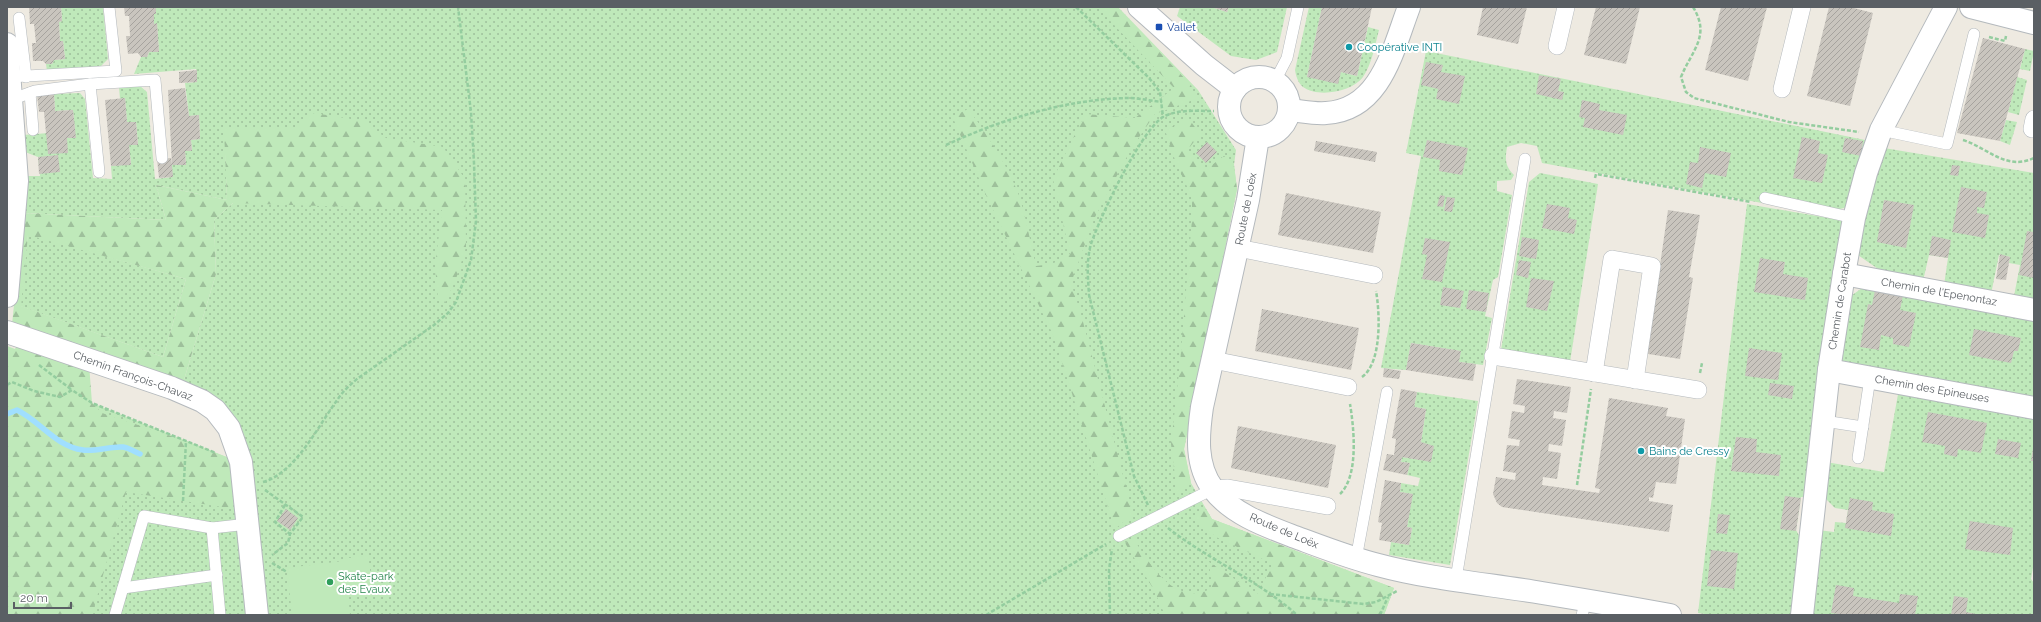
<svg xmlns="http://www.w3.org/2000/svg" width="2041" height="622" font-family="Raleway,sans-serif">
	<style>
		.green { fill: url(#green-dots) }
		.forest { fill: url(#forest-firs); fill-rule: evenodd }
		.pitch { fill: #bfe9ba }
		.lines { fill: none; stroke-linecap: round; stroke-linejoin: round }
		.stream { stroke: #a0dfff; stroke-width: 5.5 }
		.building { fill: url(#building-hatch) }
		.service-casing { stroke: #b4b9bd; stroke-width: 12 }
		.pedestrian-casing { stroke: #b4b9bd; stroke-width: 18 }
		.minor-casing { stroke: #b4b9bd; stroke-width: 24 }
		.tertiary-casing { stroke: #b4b9bd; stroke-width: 24 }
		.path { stroke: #94cd9f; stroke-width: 2.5; stroke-dasharray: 4 2; stroke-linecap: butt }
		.service { stroke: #fff; stroke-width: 11 }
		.pedestrian { stroke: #fff; stroke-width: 17 }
		.minor { stroke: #fff; stroke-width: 22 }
		.tertiary { stroke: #fff; stroke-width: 22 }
		.transit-dot { fill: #1a4fb4; stroke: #fff; stroke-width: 1.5 }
		.culture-dot { fill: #0f9aa8; stroke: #fff; stroke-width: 1.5 }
		.leisure-dot { fill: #2e9e5b; stroke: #fff; stroke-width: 1.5 }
		.labels { text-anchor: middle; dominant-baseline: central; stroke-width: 4; stroke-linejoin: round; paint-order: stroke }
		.transit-label { font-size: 11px; fill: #164399; stroke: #fff; text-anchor: start }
		.culture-label { font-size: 11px; fill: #0d838f; stroke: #fff; text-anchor: start }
		.street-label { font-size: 11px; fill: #5a5f64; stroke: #fff }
		.leisure-label { font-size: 11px; fill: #27864d; stroke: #fff; text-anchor: start }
	</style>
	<defs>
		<pattern id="green-dots" width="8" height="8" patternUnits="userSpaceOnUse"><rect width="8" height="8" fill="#bfe9ba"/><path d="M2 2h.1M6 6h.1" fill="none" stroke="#9ec09b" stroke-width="1.8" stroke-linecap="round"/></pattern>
		<pattern id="forest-firs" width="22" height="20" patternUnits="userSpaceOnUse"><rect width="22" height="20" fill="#bfe9ba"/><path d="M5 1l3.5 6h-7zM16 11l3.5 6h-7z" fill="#9ec09b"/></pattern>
		<pattern id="building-hatch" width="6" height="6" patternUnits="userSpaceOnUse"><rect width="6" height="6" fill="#c9c5be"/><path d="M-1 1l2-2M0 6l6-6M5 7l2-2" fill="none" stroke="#a6a39e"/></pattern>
	</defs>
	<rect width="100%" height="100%" fill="#eeeae1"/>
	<g class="green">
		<polygon points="61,7 103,7 108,59 100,67 47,71 46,64 52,64 54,60 65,59 63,41 60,41 59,22 62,21"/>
		<polygon points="156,7 1118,7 1198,90 1236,150 1234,165 1237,189 1184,449 1191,483 1212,519 1394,588 1384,615 7,615 92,403 229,458 250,463 244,435 236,420 183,383 216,274 214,220 233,203 225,137 227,200 156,185 166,220 23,213 27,176 40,176 38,157 25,152 23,135 75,131 73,110 55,111 54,94 80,93 85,99 93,178 112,179 111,166 131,164 129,145 138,144 136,122 127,122 125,98 120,99 119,87 140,86 147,92 155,179 172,177 172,165 186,165 185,151 192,151 191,140 200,139 199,115 189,116 185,83 197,82 196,69 134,74 141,57 147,57 149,52 159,52 157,24 154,24 154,14 156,14"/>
		<polygon points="1180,7 1211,7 1227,12 1229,7 1287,7 1277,52 1256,60 1231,56 1177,16"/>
		<path d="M1309,7H1322L1307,77L1341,72L1357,76L1368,27L1379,30C1375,45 1372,64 1363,77C1352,92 1318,98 1303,87C1298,83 1296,76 1295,70Z"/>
		<polygon points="2025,49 2034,51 2030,71 2020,69"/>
		<path d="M1426,51L1865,140L1850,206L1837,210L1764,193L1762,203L1542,163L1537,146L1521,143L1507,147C1505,160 1505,166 1514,175L1511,180L1497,181V191L1512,195L1498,277L1493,280L1485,316L1492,318L1483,365L1459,362L1460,351L1411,343L1406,370L1381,368L1421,156L1406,153Z"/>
		<polygon points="2017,77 2027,80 2019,115 2008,112"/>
		<polygon points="2006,120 2017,122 2010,145 2000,141"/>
		<polygon points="1884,148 2034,173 2034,300 2014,296 2020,265 2009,263 2010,257 1999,255 1991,294 1944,285 1948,258 1929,255 1923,281 1884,273 1855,253"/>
		<polygon points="1540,173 1598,184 1570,362 1501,350 1529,182"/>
		<polygon points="1747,204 1846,221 1807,497 1801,497 1796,530 1803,543 1796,615 1711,615 1698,613"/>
		<polygon points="28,234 186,279 163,357 20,306"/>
		<polygon points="1865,286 2034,319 2034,562 2031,579 2034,583 2034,615 1813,615 1818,530 1834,532 1835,522 1846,523 1848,510 1835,508 1821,494 1826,462 1884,472 1902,372 1838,360 1848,298"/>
		<polygon points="1417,392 1478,401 1450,565 1389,555 1391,542 1409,545 1412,528 1407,527 1412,494 1400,492 1401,483 1418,486 1420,478 1407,475 1410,463 1401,462 1402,457 1423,460 1421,442 1426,409 1414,407"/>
	</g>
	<g class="forest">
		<path d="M1097,7H1116L1191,85L1196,99L1155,114L1131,149L1094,219L1071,283L1082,318L1133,514L1115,529L1054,337L986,195L953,118H950L968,109C986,132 1013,174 1021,202C1027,223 1031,245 1036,266L1052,264L1070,254L1053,179L1085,114L1135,118L1174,88Z"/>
		<path d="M314,113L363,121L386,138L443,147L465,179L466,247L456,279L445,303L438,297L435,267L442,210L233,203L214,220L216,274L183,383L12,325L23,213L166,220L156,185L227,200L224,129H293ZM28,235L186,279L163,357L21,306Z"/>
		<polygon points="1189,119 1200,134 1186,152 1205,170 1224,156 1234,165 1237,189 1184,449 1191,483 1177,492 1171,444 1180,364 1192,219 1192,197 1176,163 1165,130"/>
		<polygon points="19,342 89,364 92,403 102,413 186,441 229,458 234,504 229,508 126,492 92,615 7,615 7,346 15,349"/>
		<path d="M1206,509L1212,519L1394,588L1384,615H1163L1164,613L1154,590L1125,543L1133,538C1147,559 1167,596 1197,593C1202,593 1208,590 1212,588L1209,562L1257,594L1273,564L1216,537L1194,518Z"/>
	</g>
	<polygon class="pitch" points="368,555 373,591 348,594 350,615 292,615 287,568 343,561 343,559"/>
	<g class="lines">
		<path class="stream" d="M7,414L17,410C40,421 55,446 83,450C95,452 110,446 123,447C129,448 135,452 140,454"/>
	</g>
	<g class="building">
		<polygon points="29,7 61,7 62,21 59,22 60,41 63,41 65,59 54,60 52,64 46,64 43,61 33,61 32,43 36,43 34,24 30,24"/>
		<polygon points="124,7 156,7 156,14 154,14 154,24 157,23 159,52 149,52 147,57 141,57 138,53 128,54 126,36 130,36 129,16 125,16"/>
		<polygon points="1212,7 1229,7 1227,12"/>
		<polygon points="1322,7 1372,7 1357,76 1341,72 1338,84 1307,77"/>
		<polygon points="1483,7 1527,7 1518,44 1477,35"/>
		<polygon points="1596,7 1640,7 1626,64 1584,55"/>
		<polygon points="1721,7 1767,7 1748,81 1705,70"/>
		<polygon points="1829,7 1850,7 1873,13 1850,106 1807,96"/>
		<polygon points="1983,38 2025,49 2000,141 1957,133"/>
		<polygon points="1426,62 1443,65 1441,72 1465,76 1459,104 1436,99 1438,89 1421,85"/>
		<polygon points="197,70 197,82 179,83 179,72"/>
		<polygon points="1539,75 1561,79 1558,91 1564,92 1562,100 1536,94"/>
		<polygon points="185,88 189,116 199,115 200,139 191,140 192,151 185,151 186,165 172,165 173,177 159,178 157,159 171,158 172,165 168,90"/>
		<polygon points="54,94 55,111 73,110 76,138 67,138 68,153 48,154 44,112 39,112 37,95"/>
		<polygon points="125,98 127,122 136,122 138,145 129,145 131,165 111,166 105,100"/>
		<polygon points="1582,100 1600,104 1599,110 1627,115 1623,135 1583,127 1585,118 1579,117"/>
		<polygon points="1802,137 1820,141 1818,153 1828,155 1822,183 1793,178"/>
		<polygon points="1845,138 1863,141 1861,156 1842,152"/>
		<polygon points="1427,140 1468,148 1462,175 1439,171 1440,160 1423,157"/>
		<polygon points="1316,141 1377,152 1375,162 1314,151"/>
		<polygon points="1207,142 1217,152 1206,163 1196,153"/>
		<polygon points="1700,147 1731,153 1726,177 1705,173 1702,188 1686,184 1690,162 1698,163"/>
		<polygon points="58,155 60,172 39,174 38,157"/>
		<polygon points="1952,165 1960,166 1958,176 1950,175"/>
		<polygon points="1961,187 1987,192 1984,208 1977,207 1977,213 1989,215 1985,238 1952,232"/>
		<polygon points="1286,193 1381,212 1373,253 1278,235"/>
		<polygon points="1440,195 1445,196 1443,207 1437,206"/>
		<polygon points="1447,197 1455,198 1452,212 1444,211"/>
		<polygon points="1884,200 1914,205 1906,248 1877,242"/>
		<polygon points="1547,204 1570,208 1568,218 1577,220 1574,234 1542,228"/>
		<polygon points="1668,210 1700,215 1689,277 1693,278 1680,359 1642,353 1659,272"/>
		<polygon points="2027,231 2034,232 2034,278 2019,275"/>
		<polygon points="1932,236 1951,240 1948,258 1929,255"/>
		<polygon points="1522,237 1539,240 1536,259 1519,256"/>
		<polygon points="1425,238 1450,242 1442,282 1422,279 1427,255 1422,254"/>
		<polygon points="2000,254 2010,257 2006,280 1996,279"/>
		<polygon points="1760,258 1785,262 1783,274 1808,278 1805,300 1754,292"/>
		<polygon points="1519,260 1531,262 1528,278 1516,275"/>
		<polygon points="1531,278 1554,281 1547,311 1526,307"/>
		<polygon points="1443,287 1464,291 1460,308 1440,305"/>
		<polygon points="1469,290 1489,293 1486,312 1466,309"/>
		<polygon points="1875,290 1903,295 1900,310 1916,313 1909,347 1893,344 1893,338 1881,335 1879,350 1860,347 1868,304 1872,305"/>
		<polygon points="1262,309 1359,328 1351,370 1255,351"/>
		<polygon points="1974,329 2021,338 2018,351 2014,351 2011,363 1969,355"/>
		<polygon points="1411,343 1461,351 1459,362 1476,364 1473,381 1406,370"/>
		<polygon points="1749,348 1782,353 1778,380 1745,376"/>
		<polygon points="1384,368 1401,371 1399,379 1383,377"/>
		<polygon points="1517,379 1571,387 1567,413 1554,411 1553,418 1566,420 1562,446 1549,444 1548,451 1561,453 1557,479 1543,477 1542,485 1599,493 1600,489 1595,488 1609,398 1668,408 1666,416 1685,419 1676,484 1656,482 1653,498 1649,497 1649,501 1673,505 1669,532 1502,507 1497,503 1493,494 1496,477 1515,480 1516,473 1503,471 1507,445 1519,446 1520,440 1508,438 1512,411 1524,413 1525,406 1513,404"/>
		<polygon points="1770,383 1794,386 1792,399 1768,395"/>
		<polygon points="1401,389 1417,392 1414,407 1426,409 1421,442 1434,446 1431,462 1402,457 1401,462 1410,463 1407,475 1383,470 1387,454 1394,455 1396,439 1392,438"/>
		<polygon points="1928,412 1987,423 1981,453 1958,449 1957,457 1944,454 1945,446 1922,442"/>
		<polygon points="1238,426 1336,445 1328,488 1231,468"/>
		<polygon points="1736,437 1757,439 1756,452 1781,455 1779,476 1731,471"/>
		<polygon points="1998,439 2021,443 2018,458 1995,454"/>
		<polygon points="2033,448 2034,448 2034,461 2031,461"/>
		<polygon points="1385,480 1401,483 1400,492 1413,494 1407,527 1412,528 1409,545 1379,540 1382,523 1378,522"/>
		<polygon points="1785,496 1801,498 1796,531 1780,529"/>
		<polygon points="1850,498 1873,502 1872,510 1894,514 1891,536 1845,528"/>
		<polygon points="286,509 298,518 290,530 277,521"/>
		<polygon points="1718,514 1730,515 1727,534 1716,533"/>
		<polygon points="1970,521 2013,528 2010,555 1965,549"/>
		<polygon points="1711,550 1738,553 1734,589 1707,586"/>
		<polygon points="1836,585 1854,588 1853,596 1899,603 1900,594 1918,596 1915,615 1844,615 1831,613"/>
		<polygon points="1954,596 1968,598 1966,612 1981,615 1951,615"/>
	</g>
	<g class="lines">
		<defs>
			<g id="service">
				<polyline points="19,18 26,77"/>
				<polyline points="9,77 116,71 109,7"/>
				<polyline points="1275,81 1287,58 1298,7"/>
				<polyline points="90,84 99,172"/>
				<polyline points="30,93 33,130"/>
				<polyline points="10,100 35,91 90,84 155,80 162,158"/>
				<polyline points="1881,130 1947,144 1974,34"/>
				<polyline points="1765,198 1854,218"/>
				<polyline points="1824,421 1863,427"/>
				<polyline points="1858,458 1870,378"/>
				<polyline points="212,528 220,615"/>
				<polyline points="1119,536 1213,489"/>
				<polyline points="1356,559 1387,392"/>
				<polyline points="1456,579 1525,159"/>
				<polyline points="123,588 217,575"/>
				<polyline points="115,615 144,516 212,528 248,524"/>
				<polyline points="1582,615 1586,600"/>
			</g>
			<g id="pedestrian">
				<polyline points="1557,46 1566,7"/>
				<polyline points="1782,89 1802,7"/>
				<polyline points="2032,129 2034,119"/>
				<polyline points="1238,248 1374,275"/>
				<polyline points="1493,356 1698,390"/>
				<polyline points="1213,360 1348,387"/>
				<polyline points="1594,373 1612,259 1652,266 1635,380"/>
				<polyline points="1213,489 1228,488 1327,506"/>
			</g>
			<g id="minor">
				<polyline points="1971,7 2034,23"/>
				<polyline points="7,44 17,181 7,296"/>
				<path d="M1290,110C1301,111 1314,114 1326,113C1381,110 1393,49 1409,7"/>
				<polyline points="1844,274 2034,310"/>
				<polyline points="7,332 172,388 202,401 215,410 229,428 241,462 257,615"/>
				<polyline points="1829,370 2034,408"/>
				<polyline points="1802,615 1829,370 1844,274 1854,218 1866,173 1881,130 1946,7"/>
			</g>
			<g id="tertiary">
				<polyline points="1139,7 1204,65 1235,89"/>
				<circle cx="1259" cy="107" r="30"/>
				<path d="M1258,137L1248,200L1202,407C1198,435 1195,465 1213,489C1232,514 1266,526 1295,537C1322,547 1350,558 1378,565C1430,579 1488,584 1542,593C1585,600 1627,607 1670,615"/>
			</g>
		</defs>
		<use href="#service" class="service-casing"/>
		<use href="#pedestrian" class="pedestrian-casing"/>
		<use href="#minor" class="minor-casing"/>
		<use href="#tertiary" class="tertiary-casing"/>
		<g class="path">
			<polyline points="1076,7 1149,78 1160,92 1163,117"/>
			<path d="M1693,7C1711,36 1692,50 1681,77L1686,92L1694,98L1789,122L1859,132"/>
			<polyline points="1989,37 2005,41 2006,36"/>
			<path d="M1963,140C1988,148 2006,171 2034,158"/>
			<path d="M946,145C1002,119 1067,99 1129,98C1140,98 1151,101 1162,102"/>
			<polyline points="1595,178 1596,174 1751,202"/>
			<polyline points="39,365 72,390"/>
			<polyline points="1700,373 1702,363"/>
			<path d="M1362,377C1382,363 1380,313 1376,291"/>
			<polyline points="7,385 12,382 34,391 60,397 72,390 92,403 216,453"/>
			<path d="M263,482C296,473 319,424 338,399C343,391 350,385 357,379L434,325L448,313L456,302L471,260L476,221L474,163L471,112L458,7"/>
			<polyline points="1577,485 1591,389"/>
			<polyline points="265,490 303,517 290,534 288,543 272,555"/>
			<path d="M1340,494C1359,476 1354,428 1350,404"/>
			<polyline points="183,501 186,441"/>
			<polyline points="285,505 275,522 290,534"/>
			<path d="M1148,505L1134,476L1089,295C1088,278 1086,261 1091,244C1100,217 1140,132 1163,117C1177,109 1198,111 1214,111"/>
			<path d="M1168,528C1209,560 1258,580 1297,615"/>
			<polyline points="272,563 287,572"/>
			<polyline points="1270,594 1364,604 1376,602 1397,591"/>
			<polyline points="986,615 1106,544"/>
			<polyline points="1110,615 1109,570 1112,549"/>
			<polyline points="1380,615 1388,597"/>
		</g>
		<use href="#service" class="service"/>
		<use href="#pedestrian" class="pedestrian"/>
		<use href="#minor" class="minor"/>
		<use href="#tertiary" class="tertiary"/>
	</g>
	<rect class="transit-dot" x="1155" y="23" width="8" height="8" rx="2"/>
	<g class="culture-dot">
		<circle cx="1349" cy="47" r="4"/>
		<circle cx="1641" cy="451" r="4"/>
	</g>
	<circle class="leisure-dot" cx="330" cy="582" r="4"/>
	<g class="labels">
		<g class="transit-label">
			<text x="1167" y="27">Vallet</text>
		</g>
		<g class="culture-label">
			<text x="1357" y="47">Coopérative INTI</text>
			<text x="1649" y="451">Bains de Cressy</text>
		</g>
		<g class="street-label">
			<text transform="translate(1246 209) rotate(-79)">Route de Loëx</text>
			<text transform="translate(1939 292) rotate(10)">Chemin de l'Epenontaz</text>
			<text transform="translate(1840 301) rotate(-81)">Chemin de Carabot</text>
			<text transform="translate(133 376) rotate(20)">Chemin François-Chavaz</text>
			<text transform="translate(1932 389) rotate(10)">Chemin des Epineuses</text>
			<text transform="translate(1284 531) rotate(23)">Route de Loëx</text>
		</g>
		<g class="leisure-label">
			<text x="338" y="576">Skate-park<tspan x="338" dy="13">des Evaux</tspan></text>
		</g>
	</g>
	<rect width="2041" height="622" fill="none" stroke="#5a5f64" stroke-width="16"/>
	<path d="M14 602v6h57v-6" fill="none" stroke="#5a5f64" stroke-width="2"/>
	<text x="20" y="602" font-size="12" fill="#5a5f64" stroke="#ffffff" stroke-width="3" paint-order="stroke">20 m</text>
</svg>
